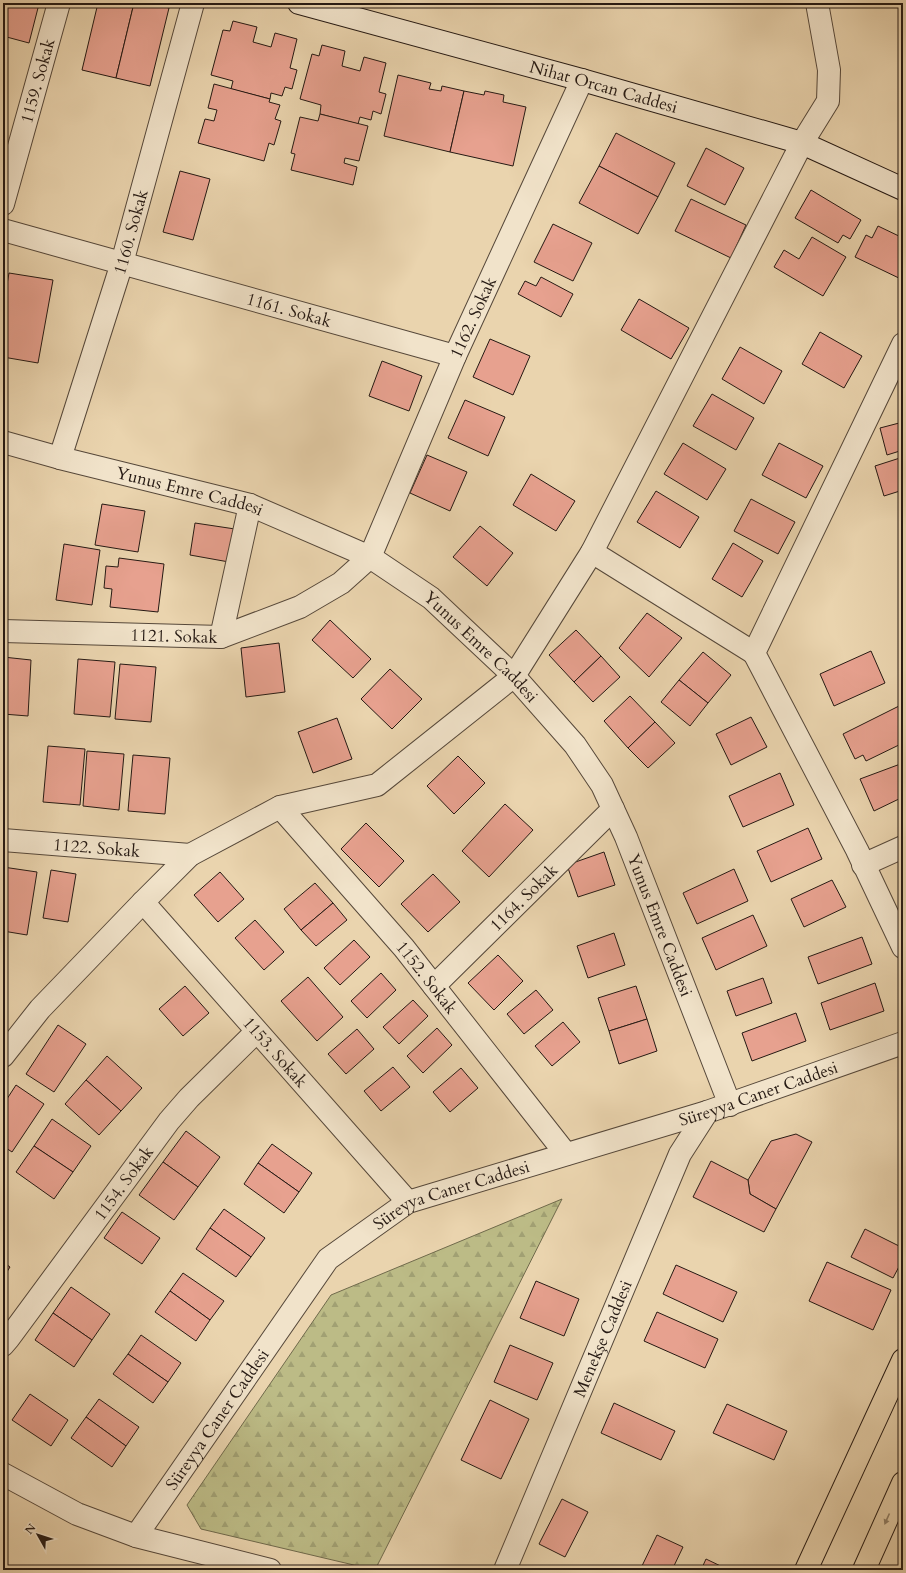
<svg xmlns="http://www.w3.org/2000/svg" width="906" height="1573" font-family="Cardo,serif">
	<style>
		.forest { fill: url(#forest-firs); stroke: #706a4c }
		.building { fill: #e7a18f; stroke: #251913 }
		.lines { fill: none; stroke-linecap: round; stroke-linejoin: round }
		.street-casing { stroke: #56483a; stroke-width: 24 }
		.secondary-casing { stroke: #251913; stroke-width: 24 }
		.primary-casing { stroke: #251913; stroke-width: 24 }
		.highway-casing { stroke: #251913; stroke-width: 24 }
		.street { stroke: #f1e3ca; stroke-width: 22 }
		.secondary { stroke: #f1e3ca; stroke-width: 22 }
		.primary { stroke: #ead4ae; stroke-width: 22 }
		.highway { stroke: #ead4ae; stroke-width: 22 }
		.oneway { fill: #918068 }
		.labels { text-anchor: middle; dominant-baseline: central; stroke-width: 3; stroke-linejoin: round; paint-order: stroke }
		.street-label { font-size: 17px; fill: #251913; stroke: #f1e3ca }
	</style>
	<defs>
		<pattern id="forest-firs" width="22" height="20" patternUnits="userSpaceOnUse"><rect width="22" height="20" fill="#bcbb86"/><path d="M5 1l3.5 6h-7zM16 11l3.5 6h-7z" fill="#a1a073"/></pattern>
	</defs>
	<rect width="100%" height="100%" fill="#ead4ae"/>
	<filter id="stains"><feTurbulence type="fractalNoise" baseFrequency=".005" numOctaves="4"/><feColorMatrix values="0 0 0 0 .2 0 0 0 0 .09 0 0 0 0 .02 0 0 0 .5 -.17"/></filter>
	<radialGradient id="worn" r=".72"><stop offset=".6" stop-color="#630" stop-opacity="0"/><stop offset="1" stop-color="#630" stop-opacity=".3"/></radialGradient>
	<polygon class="forest" points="562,1199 375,1570 201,1529 187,1505 331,1295"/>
	<g class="building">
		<polygon points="3,3 39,4 29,43 3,36"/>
		<polygon points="98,3 134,3 116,78 82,70"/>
		<polygon points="134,3 148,3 169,8 150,86 116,78"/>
		<polygon points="233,21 257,27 253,42 271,47 275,33 297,39 290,68 297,70 292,89 285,87 282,96 271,93 270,99 231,89 233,81 211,75 223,30 230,31"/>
		<polygon points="322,45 345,51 342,66 360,71 364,57 386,63 379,92 386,94 381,114 373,111 371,120 360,117 358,124 320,114 321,105 300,99 312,54 319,56"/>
		<polygon points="398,75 431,83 429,89 441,91 442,86 464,91 450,152 384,136"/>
		<polygon points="214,84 270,99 269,102 280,105 275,119 281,121 274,145 269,143 264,161 198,143 205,119 214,121 217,110 208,108"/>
		<polygon points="464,91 484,95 485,91 504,95 503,102 526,107 513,166 450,152"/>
		<polygon points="320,114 368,126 359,161 345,158 344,163 357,167 353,185 291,170 295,154 291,153 300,117 318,121"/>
		<polygon points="616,133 675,163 658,197 599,166"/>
		<polygon points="706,148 744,168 725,205 687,186"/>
		<polygon points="599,166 658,197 638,234 579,203"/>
		<polygon points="180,171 210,179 193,240 163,232"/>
		<polygon points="811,190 861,220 850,239 843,235 838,243 795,218"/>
		<polygon points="691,199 746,225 731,258 675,231"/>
		<polygon points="553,224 592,243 573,281 534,262"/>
		<polygon points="878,226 903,238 903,280 855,257 866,235 872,238"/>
		<polygon points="812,237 846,257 823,296 774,267 784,250 799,259"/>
		<polygon points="9,273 53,280 38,363 3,357 3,307"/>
		<polygon points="541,277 573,294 561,317 518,294 525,281 536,286"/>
		<polygon points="639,299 689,328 671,359 621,330"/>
		<polygon points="820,332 862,356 844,388 802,364"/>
		<polygon points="490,339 530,356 513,395 473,377"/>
		<polygon points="740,347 782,371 764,404 722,379"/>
		<polygon points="382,361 422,376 409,411 369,396"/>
		<polygon points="712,394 754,418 736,450 693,426"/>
		<polygon points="465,400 505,417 488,456 448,438"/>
		<polygon points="903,422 903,450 887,455 880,428"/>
		<polygon points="683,443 726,469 707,500 664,474"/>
		<polygon points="779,443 823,466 806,498 762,475"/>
		<polygon points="427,455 467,472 450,511 410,493"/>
		<polygon points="903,457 903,490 884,496 875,466"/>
		<polygon points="531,474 575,501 556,531 513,505"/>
		<polygon points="656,491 699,517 680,548 637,522"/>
		<polygon points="751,499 795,522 778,554 734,531"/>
		<polygon points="102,504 145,511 138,552 95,545"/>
		<polygon points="195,523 235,529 229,562 190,555"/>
		<polygon points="480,526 513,553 487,586 453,557"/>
		<polygon points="733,543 763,561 742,597 712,579"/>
		<polygon points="64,544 100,550 92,605 56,600"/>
		<polygon points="119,558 164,564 158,612 110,607 112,589 104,588 106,566 118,567"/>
		<polygon points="647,613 682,638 649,677 619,648"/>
		<polygon points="330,620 371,659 353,678 312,640"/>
		<polygon points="576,630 601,656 574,682 549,655"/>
		<polygon points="279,643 285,692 246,697 241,648"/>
		<polygon points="871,651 885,683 834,706 820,674"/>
		<polygon points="703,652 731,675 708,703 679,680"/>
		<polygon points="601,656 620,677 593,702 574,682"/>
		<polygon points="3,657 31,660 28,716 3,714"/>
		<polygon points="78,659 115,662 110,717 74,714"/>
		<polygon points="120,664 156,667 151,722 115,719"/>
		<polygon points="390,669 422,699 392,729 361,699"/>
		<polygon points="679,680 708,703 690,726 661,702"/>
		<polygon points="630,696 655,722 628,748 604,721"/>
		<polygon points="899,706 903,714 903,743 866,761 863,755 855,759 843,734"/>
		<polygon points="751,717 767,747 731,765 716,734"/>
		<polygon points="337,718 352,759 313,773 298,732"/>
		<polygon points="655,722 675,743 648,768 628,748"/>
		<polygon points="48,746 85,749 80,805 43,802"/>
		<polygon points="87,751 124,754 119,810 83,806"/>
		<polygon points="133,755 170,758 165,814 128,811"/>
		<polygon points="458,756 485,783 454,814 427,786"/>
		<polygon points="903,763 903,797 874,811 860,779"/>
		<polygon points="780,773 794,805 743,827 729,796"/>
		<polygon points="505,804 533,830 489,877 462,851"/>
		<polygon points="366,823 404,861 379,887 341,849"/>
		<polygon points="808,828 822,859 771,882 757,851"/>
		<polygon points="604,852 615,885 578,897 567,865"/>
		<polygon points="3,867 37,872 27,935 3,931"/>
		<polygon points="734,869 748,901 697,924 683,893"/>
		<polygon points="51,870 76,874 68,922 43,918"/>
		<polygon points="220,872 244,899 218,922 194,895"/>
		<polygon points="433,874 460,902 428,932 401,904"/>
		<polygon points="832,880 846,907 804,927 791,899"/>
		<polygon points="315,883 333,903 301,930 284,909"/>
		<polygon points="333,903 347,920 316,946 301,930"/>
		<polygon points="753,915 767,946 716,970 702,938"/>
		<polygon points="255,920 284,952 264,970 235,938"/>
		<polygon points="614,933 625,965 588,978 577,946"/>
		<polygon points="862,937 872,964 818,984 808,957"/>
		<polygon points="354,940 370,957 340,985 324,968"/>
		<polygon points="498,955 523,981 494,1010 468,983"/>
		<polygon points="381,973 396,990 367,1018 351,1001"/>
		<polygon points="308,977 343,1017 317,1041 281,1001"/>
		<polygon points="763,978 772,1003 736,1016 727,991"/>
		<polygon points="875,983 884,1011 830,1030 821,1003"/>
		<polygon points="185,986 209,1013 183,1036 159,1009"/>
		<polygon points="636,986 647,1019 609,1031 598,998"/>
		<polygon points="536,990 553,1010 524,1034 507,1014"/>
		<polygon points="413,1000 428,1016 399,1044 383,1027"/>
		<polygon points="796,1013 806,1041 752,1061 742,1033"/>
		<polygon points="647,1019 657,1051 619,1064 609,1031"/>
		<polygon points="563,1022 580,1042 552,1066 535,1046"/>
		<polygon points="58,1025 86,1044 54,1092 26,1074"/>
		<polygon points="437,1028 452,1045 423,1073 407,1056"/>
		<polygon points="357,1029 374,1049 346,1074 328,1054"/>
		<polygon points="107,1056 142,1088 121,1111 86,1080"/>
		<polygon points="393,1067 410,1087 381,1111 364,1091"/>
		<polygon points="461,1068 478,1088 450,1112 433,1092"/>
		<polygon points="86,1080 121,1111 99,1135 65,1104"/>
		<polygon points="16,1085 44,1104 12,1152 3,1146 3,1105"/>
		<polygon points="52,1119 91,1146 73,1172 34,1146"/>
		<polygon points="186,1131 220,1157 198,1187 163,1162"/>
		<polygon points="796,1134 812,1142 776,1209 750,1194 748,1180 771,1141"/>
		<polygon points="272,1144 312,1173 299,1192 258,1163"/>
		<polygon points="34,1146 73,1172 54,1199 16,1172"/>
		<polygon points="711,1161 748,1180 750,1194 776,1209 764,1232 693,1197"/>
		<polygon points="163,1162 198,1187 174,1220 139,1195"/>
		<polygon points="258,1163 299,1192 284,1213 244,1184"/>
		<polygon points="224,1209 265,1238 251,1257 210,1228"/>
		<polygon points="122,1212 160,1238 142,1264 104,1238"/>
		<polygon points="210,1228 251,1257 236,1277 196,1249"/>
		<polygon points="865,1229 903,1248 903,1259 893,1278 851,1257"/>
		<polygon points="3,1262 10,1267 3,1278"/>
		<polygon points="827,1262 891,1290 873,1330 809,1301"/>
		<polygon points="676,1265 737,1292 723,1322 663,1294"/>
		<polygon points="183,1273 224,1301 210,1320 170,1291"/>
		<polygon points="536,1281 579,1299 564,1336 520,1318"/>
		<polygon points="71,1287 110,1314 92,1340 53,1313"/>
		<polygon points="170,1291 210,1320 196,1341 155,1312"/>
		<polygon points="657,1312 718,1339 705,1368 644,1341"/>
		<polygon points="53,1313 92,1340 74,1367 35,1340"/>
		<polygon points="141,1335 181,1363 168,1382 128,1354"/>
		<polygon points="510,1345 553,1363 537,1400 494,1382"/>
		<polygon points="128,1354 168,1382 153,1403 113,1374"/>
		<polygon points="30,1394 68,1420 51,1446 12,1420"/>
		<polygon points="99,1399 139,1427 126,1446 86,1417"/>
		<polygon points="490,1400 529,1419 501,1479 461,1460"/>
		<polygon points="614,1403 675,1431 661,1460 601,1433"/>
		<polygon points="727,1404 787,1431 774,1460 713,1433"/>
		<polygon points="86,1417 126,1446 112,1467 71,1438"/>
		<polygon points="562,1499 588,1512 565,1557 539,1544"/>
		<polygon points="657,1535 683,1547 672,1570 640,1570"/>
		<polygon points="706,1559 729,1570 701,1570"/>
	</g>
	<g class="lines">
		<defs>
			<g id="street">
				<path id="s1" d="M3,204L59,3"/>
				<path id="s2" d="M3,230L455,356"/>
				<polyline points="903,344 754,653 857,850 903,947"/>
				<path id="s3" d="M3,442L60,458L250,505L370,557L431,598L514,676L575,745L602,785L626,837L730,1105"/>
				<path id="s4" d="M60,458L122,263L193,3"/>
				<polyline points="592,552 754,653"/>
				<path id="s5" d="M3,631L221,637L300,607L341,583L370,557L455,356L582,80"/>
				<polyline points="221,637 250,505"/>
				<path id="s6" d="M280,807L404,948L566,1154"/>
				<path id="s7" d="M3,840L190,855"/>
				<polyline points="863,865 903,847"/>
				<path id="s8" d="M143,902L408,1202"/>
				<path id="s9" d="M434,986L613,809"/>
				<polyline points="3,1056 40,1009 143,902 190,855 280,807 377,785 514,676 592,552 802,143 828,101 829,70 817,3"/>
				<path id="s10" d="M3,1345L9,1338L169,1121L189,1098L256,1032"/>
				<polyline points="3,1474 77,1514 136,1536 270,1570"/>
				<path id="s11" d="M136,1536L328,1259L408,1202L707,1112L903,1043"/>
				<path id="s12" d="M505,1570L680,1154L707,1112"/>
			</g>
			<g id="secondary">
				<path id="s13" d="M299,3L582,80L802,143L903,189"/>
			</g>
			<polyline id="primary" points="806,1570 903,1360"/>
			<polyline id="highway" points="864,1570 903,1483"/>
		</defs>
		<use href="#street" class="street-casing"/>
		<use href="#secondary" class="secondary-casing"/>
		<use href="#primary" class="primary-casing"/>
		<use href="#highway" class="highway-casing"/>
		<use href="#street" class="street"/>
		<use href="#secondary" class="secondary"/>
		<use href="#primary" class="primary"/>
		<use href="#highway" class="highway"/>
	</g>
	<defs><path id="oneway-solid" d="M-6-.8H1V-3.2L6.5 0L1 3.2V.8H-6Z"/></defs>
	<use class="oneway" href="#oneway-solid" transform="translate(887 1519) rotate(114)"/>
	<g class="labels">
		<g class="street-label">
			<text stroke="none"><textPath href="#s1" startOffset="128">1159. Sokak</textPath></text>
			<text stroke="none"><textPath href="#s13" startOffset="316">Nihat Orcan Caddesi</textPath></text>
			<text stroke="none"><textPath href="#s4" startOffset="237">1160. Sokak</textPath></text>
			<text stroke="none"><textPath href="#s2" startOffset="297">1161. Sokak</textPath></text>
			<text stroke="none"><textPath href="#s5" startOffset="650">1162. Sokak</textPath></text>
			<text stroke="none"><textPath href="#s3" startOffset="193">Yunus Emre Caddesi</textPath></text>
			<text stroke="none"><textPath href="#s5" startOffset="171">1121. Sokak</textPath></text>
			<text stroke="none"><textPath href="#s3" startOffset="529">Yunus Emre Caddesi</textPath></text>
			<text stroke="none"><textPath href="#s7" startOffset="94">1122. Sokak</textPath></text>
			<text stroke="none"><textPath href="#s9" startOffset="126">1164. Sokak</textPath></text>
			<text stroke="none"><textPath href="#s3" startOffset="865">Yunus Emre Caddesi</textPath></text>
			<text stroke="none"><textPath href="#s6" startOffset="225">1152. Sokak</textPath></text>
			<text stroke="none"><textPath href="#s8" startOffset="200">1153. Sokak</textPath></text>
			<text stroke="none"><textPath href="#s11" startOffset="802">Süreyya Caner Caddesi</textPath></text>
			<text stroke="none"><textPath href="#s10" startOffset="202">1154. Sokak</textPath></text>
			<text stroke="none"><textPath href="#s11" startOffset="478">Süreyya Caner Caddesi</textPath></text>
			<text stroke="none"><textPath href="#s12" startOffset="251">Menekşe Caddesi</textPath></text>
			<text stroke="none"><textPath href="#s11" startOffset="142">Süreyya Caner Caddesi</textPath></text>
		</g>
	</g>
	<rect width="906" height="1573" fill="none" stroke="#ead4ae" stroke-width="16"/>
	<rect x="4" y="4" width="898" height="1565" fill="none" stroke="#251913" stroke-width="2"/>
	<rect x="8" y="8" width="890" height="1557" fill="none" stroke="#251913"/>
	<g transform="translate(38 1535) rotate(309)" stroke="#f1e3ca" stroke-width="3" paint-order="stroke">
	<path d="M0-3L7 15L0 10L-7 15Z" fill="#251913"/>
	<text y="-6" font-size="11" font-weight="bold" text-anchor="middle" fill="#251913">N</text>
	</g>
	<rect width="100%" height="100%" filter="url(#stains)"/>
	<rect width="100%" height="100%" fill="url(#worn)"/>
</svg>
